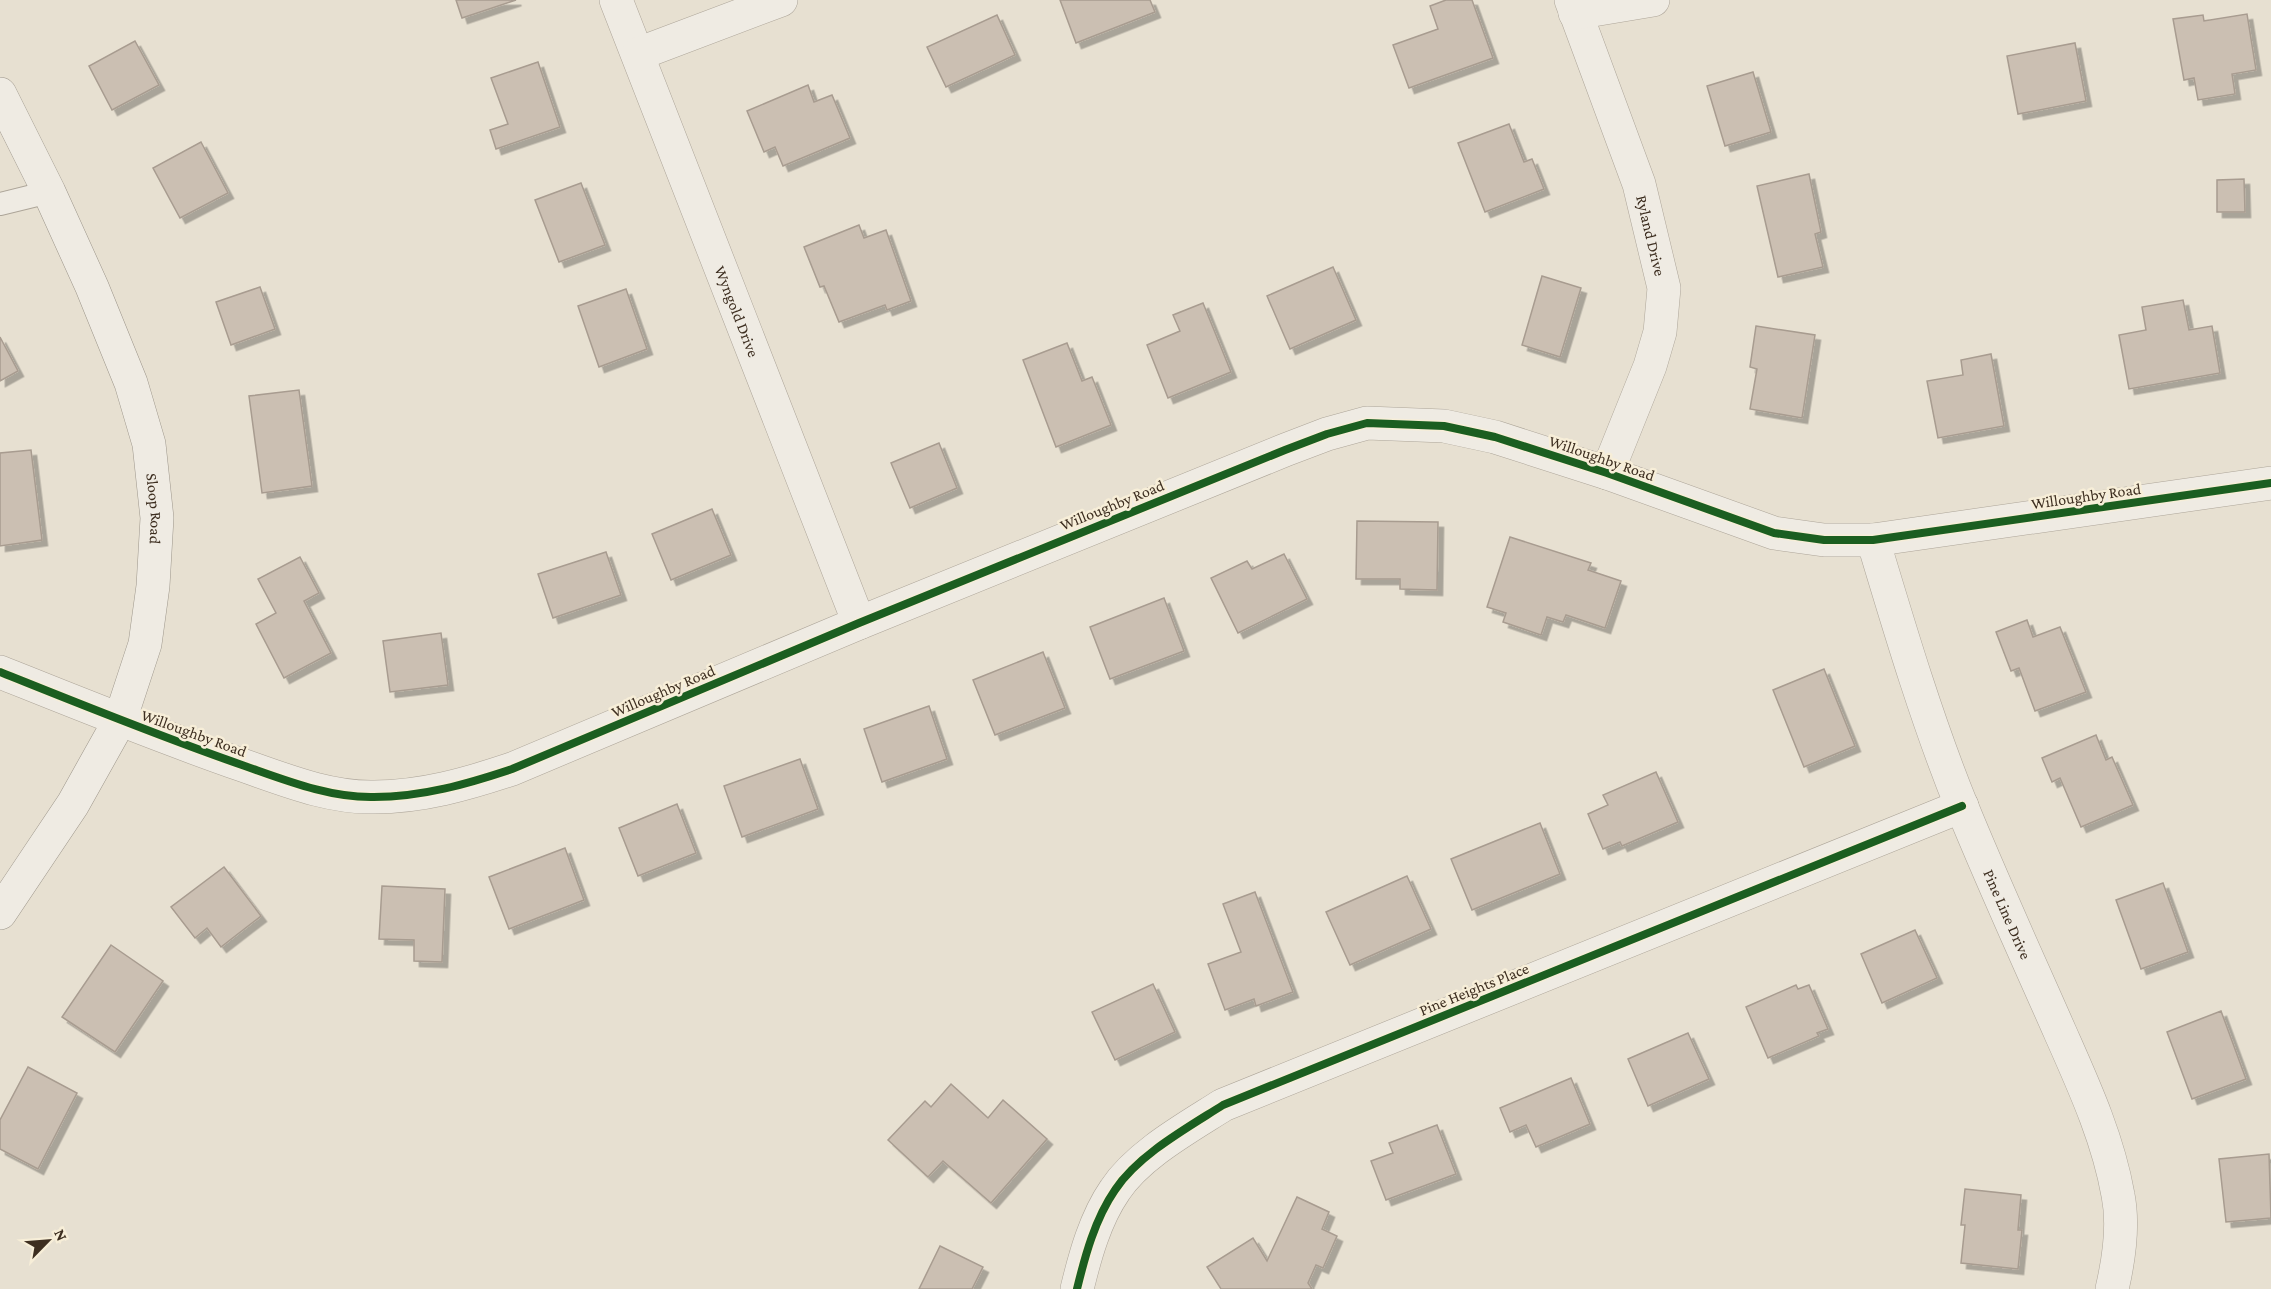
<svg xmlns="http://www.w3.org/2000/svg" width="2271" height="1289" font-family="'Crimson Pro',serif">
	<style>
		.building { fill: #cbbfb2; stroke: #a89c90; stroke-width: 1.5; filter: url(#shadow) }
		.lines { fill: none; stroke-linecap: round; stroke-linejoin: round }
		.lane-casing { stroke: #ada599; stroke-width: 24 }
		.street-casing { stroke: #ada599; stroke-width: 34 }
		.secondary-casing { stroke: #9c958a; stroke-width: 34 }
		.lane { stroke: #efebe3; stroke-width: 22 }
		.street { stroke: #efebe3; stroke-width: 33 }
		.secondary { stroke: #efebe3; stroke-width: 33 }
		.cycleway-casing { stroke: #f7eed8; stroke-width: 11 }
		.cycleway { stroke: #1b5e20; stroke-width: 8 }
		.labels { text-anchor: middle; dominant-baseline: central; stroke-width: 5; stroke-linejoin: round; paint-order: stroke }
		.street-label { font-size: 16px; fill: #3d2e20; stroke: #f7eed8 }
	</style>
	<defs>
		<filter id="shadow"><feDropShadow dx="5.5" dy="5.5" stdDeviation="0" flood-color="#0004"/></filter>
	</defs>
	<rect width="100%" height="100%" fill="#e7e0d1"/>
	<g class="building">
		<polygon points="456,0 516,0 462,18"/>
		<polygon points="1060,0 1150,0 1155,12 1076,43"/>
		<polygon points="1446,0 1472,0 1493,58 1409,88 1393,45 1438,29 1430,6"/>
		<polygon points="2247,14 2256,70 2232,74 2235,94 2198,100 2194,78 2184,80 2173,19 2203,15 2204,21"/>
		<polygon points="997,15 1015,55 946,87 927,47"/>
		<polygon points="135,41 159,85 112,110 89,66"/>
		<polygon points="2075,43 2086,101 2018,114 2007,56"/>
		<polygon points="538,62 560,127 496,149 490,130 508,124 491,78"/>
		<polygon points="1753,72 1771,132 1725,146 1707,86"/>
		<polygon points="808,85 814,102 832,95 850,138 783,166 775,147 764,152 747,111"/>
		<polygon points="1509,124 1524,162 1532,159 1544,189 1485,212 1458,143"/>
		<polygon points="201,142 228,193 180,218 153,168"/>
		<polygon points="1809,174 1821,232 1815,234 1823,267 1778,277 1757,186"/>
		<polygon points="2244,179 2245,212 2217,212 2217,180"/>
		<polygon points="581,183 605,245 559,262 535,200"/>
		<polygon points="859,225 864,238 886,230 911,301 887,310 885,305 839,322 824,286 820,287 804,247"/>
		<polygon points="1333,267 1356,320 1290,349 1267,296"/>
		<polygon points="1542,276 1581,288 1560,357 1522,345"/>
		<polygon points="260,287 275,329 231,345 216,302"/>
		<polygon points="626,289 647,349 599,367 578,306"/>
		<polygon points="2183,300 2189,330 2212,326 2220,373 2129,389 2119,335 2146,330 2142,307"/>
		<polygon points="1203,303 1231,372 1168,398 1147,345 1180,331 1173,315"/>
		<polygon points="1756,326 1815,335 1802,418 1750,409 1757,369 1750,367"/>
		<polygon points="0,337 18,371 0,381"/>
		<polygon points="1067,343 1082,381 1092,377 1111,425 1056,447 1023,360"/>
		<polygon points="1991,354 2004,426 1938,438 1927,381 1963,375 1961,360"/>
		<polygon points="299,390 312,486 262,493 249,396"/>
		<polygon points="939,443 957,488 910,508 891,463"/>
		<polygon points="31,450 42,540 0,546 0,453"/>
		<polygon points="712,509 731,555 671,580 652,534"/>
		<polygon points="1357,521 1438,522 1437,590 1400,589 1400,579 1356,579"/>
		<polygon points="1510,537 1591,563 1588,570 1621,581 1605,628 1566,615 1563,622 1547,617 1541,635 1503,622 1506,613 1487,607"/>
		<polygon points="606,552 621,595 553,618 538,574"/>
		<polygon points="1284,554 1307,599 1238,633 1211,578 1247,561 1252,569"/>
		<polygon points="300,557 319,593 304,601 331,653 284,678 256,624 276,613 258,579"/>
		<polygon points="1164,598 1184,651 1110,679 1090,627"/>
		<polygon points="2027,620 2033,637 2060,627 2086,692 2035,711 2019,668 2011,671 1996,632"/>
		<polygon points="441,633 448,685 390,692 383,641"/>
		<polygon points="1043,652 1065,708 995,735 973,680"/>
		<polygon points="1824,669 1855,746 1804,767 1773,690"/>
		<polygon points="929,706 947,759 882,782 864,729"/>
		<polygon points="2096,735 2106,760 2112,757 2133,805 2081,827 2060,778 2052,782 2042,758"/>
		<polygon points="800,759 818,809 742,837 724,786"/>
		<polygon points="1656,772 1678,822 1622,846 1620,842 1603,849 1588,814 1608,805 1603,795"/>
		<polygon points="677,804 696,853 638,876 619,828"/>
		<polygon points="1540,823 1560,874 1472,910 1451,859"/>
		<polygon points="565,848 584,900 509,929 489,877"/>
		<polygon points="224,867 261,916 221,947 207,928 195,938 171,907"/>
		<polygon points="1407,876 1431,929 1350,965 1326,912"/>
		<polygon points="2163,883 2188,952 2141,969 2116,900"/>
		<polygon points="382,886 445,889 442,962 414,961 414,940 379,939"/>
		<polygon points="1255,892 1293,992 1256,1006 1254,999 1225,1010 1208,964 1241,952 1223,904"/>
		<polygon points="1915,930 1937,978 1882,1003 1861,954"/>
		<polygon points="111,945 163,981 115,1052 62,1017"/>
		<polygon points="1153,984 1175,1032 1115,1060 1092,1012"/>
		<polygon points="1796,985 1798,989 1809,985 1828,1029 1817,1033 1819,1036 1768,1058 1746,1007"/>
		<polygon points="2221,1011 2246,1079 2192,1099 2167,1032"/>
		<polygon points="1688,1033 1709,1079 1648,1106 1628,1059"/>
		<polygon points="28,1067 77,1093 38,1169 0,1149 0,1120"/>
		<polygon points="1571,1078 1590,1124 1536,1147 1526,1125 1510,1132 1500,1108"/>
		<polygon points="951,1084 988,1118 1003,1100 1047,1139 991,1203 943,1161 928,1177 888,1140 925,1101 931,1107"/>
		<polygon points="1437,1125 1456,1174 1386,1200 1371,1161 1393,1153 1389,1143"/>
		<polygon points="2269,1154 2271,1218 2226,1222 2219,1159"/>
		<polygon points="1965,1189 2021,1195 2018,1230 2022,1230 2018,1269 1961,1263 1965,1225 1961,1225"/>
		<polygon points="1297,1197 1329,1212 1322,1229 1337,1236 1323,1268 1316,1265 1308,1283 1312,1289 1221,1289 1207,1267 1253,1238 1267,1261"/>
		<polygon points="940,1246 983,1267 972,1289 919,1289"/>
	</g>
	<g class="lines">
		<defs>
			<polyline id="lane" points="0,204 49,192"/>
			<g id="street">
				<path id="s1" d="M616,0L859,623"/>
				<path id="s2" d="M1571,0L1639,184L1664,288L1660,332L1650,366L1607,473"/>
				<polyline points="1575,13 1653,0"/>
				<polyline points="638,54 781,0"/>
				<path id="s3" d="M1873,540C1900,630 1927,721 1962,807C1993,883 2027,957 2060,1032C2083,1084 2108,1138 2118,1195C2124,1225 2119,1259 2112,1289"/>
				<path d="M0,672C80,704 161,737 242,765C285,780 329,798 374,797C422,797 467,784 512,769L859,623L1285,450L1327,434L1367,423L1444,426L1495,437L1607,473L1774,533L1824,540H1873L2271,483"/>
				<path d="M1077,1289C1085,1256 1095,1219 1115,1190C1138,1155 1187,1128 1223,1105L1962,806"/>
			</g>
			<g id="secondary">
				<path id="s4" d="M0,94L49,192L92,287L131,383L149,444L157,518L153,586L145,644L120,720L73,804L0,913"/>
			</g>
		</defs>
		<use href="#lane" class="lane-casing"/>
		<use href="#street" class="street-casing"/>
		<use href="#secondary" class="secondary-casing"/>
		<use href="#lane" class="lane"/>
		<use href="#street" class="street"/>
		<use href="#secondary" class="secondary"/>
		<defs>
			<g id="cycleway">
				<path d="M0,672C80,704 161,737 242,765C285,780 329,798 374,797C422,797 467,784 512,769L859,623L1285,450L1327,434L1367,423L1444,426L1495,437L1607,473L1774,533L1824,540H1873L2271,483"/>
				<path d="M1077,1289C1085,1256 1095,1219 1115,1190C1138,1155 1187,1128 1223,1105L1962,806"/>
			</g>
		</defs>
		<use href="#cycleway" class="cycleway-casing"/>
		<use href="#cycleway" class="cycleway"/>
	</g>
	<g class="labels">
		<g class="street-label">
			<text stroke="none"><textPath href="#s2" startOffset="249">Ryland Drive</textPath></text>
			<text stroke="none"><textPath href="#s1" startOffset="334">Wyngold Drive</textPath></text>
			<text transform="translate(1602 458) rotate(19)">Willoughby Road</text>
			<text transform="translate(2086 496) rotate(-8)">Willoughby Road</text>
			<text transform="translate(1112 505) rotate(-22)">Willoughby Road</text>
			<text stroke="none"><textPath href="#s4" startOffset="446">Sloop Road</textPath></text>
			<text transform="translate(663 691) rotate(-23)">Willoughby Road</text>
			<text transform="translate(194 733) rotate(20)">Willoughby Road</text>
			<text stroke="none"><textPath href="#s3" startOffset="398">Pine Line Drive</textPath></text>
			<text transform="translate(1474 989) rotate(-22)">Pine Heights Place</text>
		</g>
	</g>
	<g transform="translate(48 1241) rotate(65)" stroke="#f7eed8" stroke-width="4.5" paint-order="stroke">
	<path d="M0-4.5L10 22L0 15L-10 22Z" fill="#3d2e20"/>
	<text y="-9" font-size="16" font-weight="bold" text-anchor="middle" fill="#3d2e20">N</text>
	</g>
</svg>
